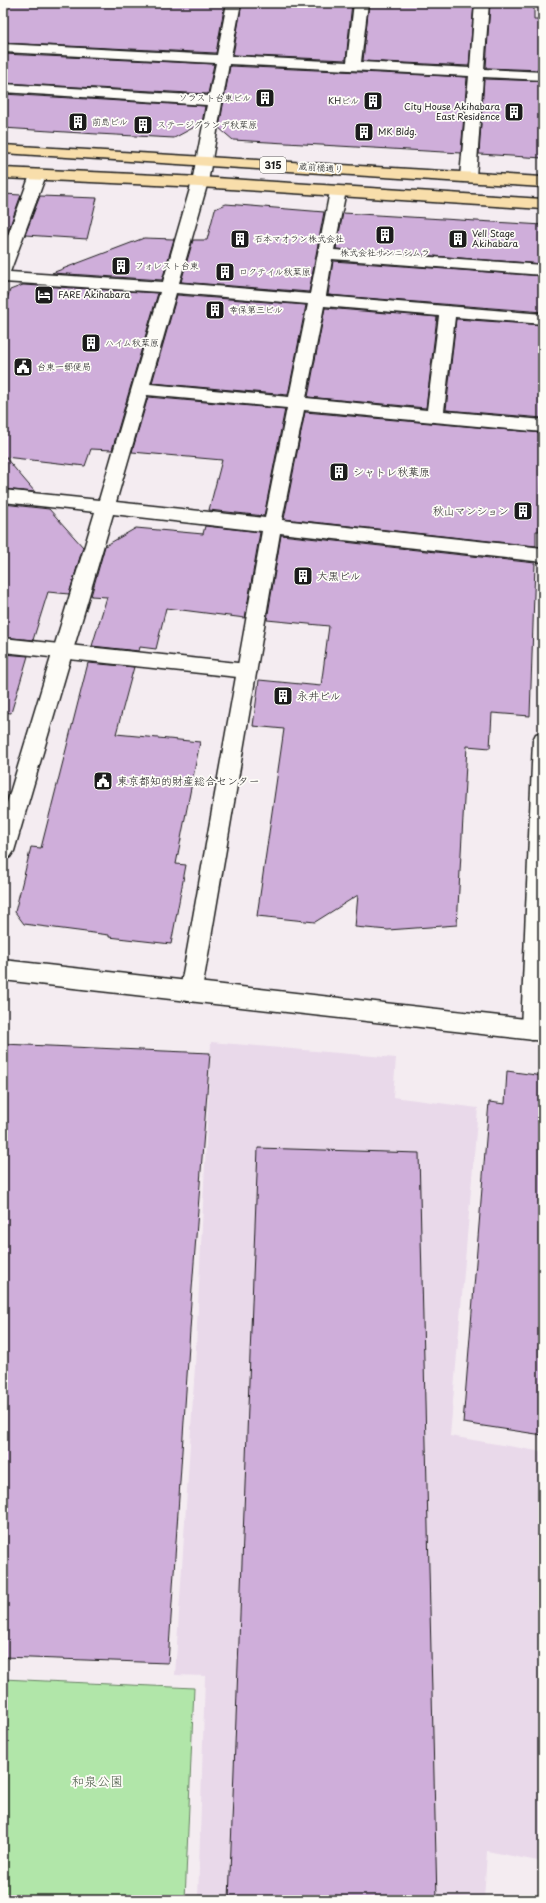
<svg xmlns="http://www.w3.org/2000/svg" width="546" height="1903" font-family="'Playpen Sans','Klee One',sans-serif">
	<rect width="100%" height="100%" fill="#f4ecf1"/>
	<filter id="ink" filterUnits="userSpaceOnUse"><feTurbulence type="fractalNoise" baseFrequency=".025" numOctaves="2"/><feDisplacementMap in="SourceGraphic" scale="8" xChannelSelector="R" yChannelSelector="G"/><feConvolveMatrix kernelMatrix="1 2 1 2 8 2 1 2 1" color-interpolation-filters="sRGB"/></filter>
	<g filter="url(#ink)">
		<polygon fill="#e9d9ea" points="211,1042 396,1058 393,1097 478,1108 450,1436 543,1452 543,1862 487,1851 484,1900 198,1900 205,1676 175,1675 195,1367"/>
		<polygon fill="#b1e6a9" stroke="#668162" points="3,1679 194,1688 185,1900 3,1900"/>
		<g fill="#cfaeda" stroke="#1c1c1c">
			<polygon points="3,3 225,3 216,53 3,43"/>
			<polygon points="242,3 352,3 346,60 233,55"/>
			<polygon points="369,3 474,3 469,66 363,61"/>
			<polygon points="490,3 534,5 534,20 543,20 543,70 486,68"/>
			<polygon points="3,54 214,64 208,94 3,83"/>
			<polygon points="230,66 467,77 461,153 233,140 219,128"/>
			<polygon points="484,79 543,81 543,158 479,154"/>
			<polygon points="3,94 205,106 202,123 174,138 97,134 3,128"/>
			<polygon points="3,194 21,195 7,234 3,233"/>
			<polygon points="40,196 97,198 87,239 25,235"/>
			<polygon points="226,204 324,212 309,292 181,282 193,240 207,240 215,209"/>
			<polygon points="343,213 543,225 543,264 336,249"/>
			<polygon points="144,238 174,239 162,280 52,273"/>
			<polygon points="333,261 543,276 543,312 328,295"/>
			<polygon points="23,285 158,293 112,450 91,449 85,466 5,457 35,492 3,489 3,311 10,290"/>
			<polygon points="177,295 306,305 288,395 152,383"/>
			<polygon points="325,308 437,317 426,408 308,397"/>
			<polygon points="456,319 543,325 543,418 446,410"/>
			<polygon points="148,397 285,409 264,516 209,510 222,460 132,452"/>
			<polygon points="305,412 543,433 539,531 536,531 536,546 284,519"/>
			<polygon points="3,504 49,509 83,547 69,594 48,592 33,640 3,637"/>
			<polygon points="205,526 260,532 245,618 166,608 156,649 140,647 139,651 92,646 107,597 91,596 105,546 136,528 203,534"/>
			<polygon points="281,535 535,563 530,716 492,713 490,748 467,746 457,925 388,930 355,927 358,895 315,922 257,916 284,729 253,726 259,680 321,686 329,626 267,620"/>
			<polygon points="3,654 28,656 11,713 3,712"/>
			<polygon points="88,663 134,667 116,734 200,742 176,864 186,865 171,944 109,937 109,935 24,924 15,912 31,847 41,848"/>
			<polygon points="3,1044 210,1053 190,1315 191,1315 168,1663 3,1657"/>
			<polygon points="507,1071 543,1076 543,1435 463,1423 489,1102 505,1104"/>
			<polygon points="258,1148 419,1153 437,1900 229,1900"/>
		</g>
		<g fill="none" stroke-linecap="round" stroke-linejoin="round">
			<g stroke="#1c1c1c" stroke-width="3">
				<polygon id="service" points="3,638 247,664 254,666 257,671 254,676 247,678 3,652"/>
			</g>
			<g stroke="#1c1c1c" stroke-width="3">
				<g id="minor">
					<path d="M227,3H241L231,56L347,62L354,3H368L361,62L470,68L475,3H489L484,69L543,72V80L483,77L476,177L473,180H463L460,177L469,76L229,64L208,182L179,283L310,294L330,191L333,188H343L346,191L334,250L543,265V275L332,259L326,296L543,314V324L455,317L444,411L543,420V432L304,410L282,520L543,548V562L280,533L202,990L199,997L191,1000L183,997L180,990L262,531L113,514L14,851L10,857L3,860V816L95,512L3,502V490L99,500L160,292L3,282V249L30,175L33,172H43L46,175L10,272L163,282L192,182L207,105L3,92V84L209,96L216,63L3,52V44L217,55ZM176,293L308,304L289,397L150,384ZM324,306L439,316L427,410L306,398ZM147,395L287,408L265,518L116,502Z"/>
					<polygon points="543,732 543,1031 540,1037 532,1040 524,1037 521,1030 533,740 536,734"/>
				</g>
			</g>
			<g stroke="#1c1c1c" stroke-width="3">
				<polygon id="tertiary" points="3,960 543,1021 543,1041 3,980"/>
			</g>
			<g stroke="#1c1c1c" stroke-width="3">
				<g id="primary">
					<polygon points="3,145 543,177 543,187 3,153"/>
					<polygon points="3,168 200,177 543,199 543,209 200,187 3,178"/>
				</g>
			</g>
			<use href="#service" fill="#fdfcf7" fill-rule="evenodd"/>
			<use href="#minor" fill="#fdfcf7" fill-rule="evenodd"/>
			<use href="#tertiary" fill="#fdfcf7" fill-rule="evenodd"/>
			<use href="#primary" fill="#f8deab" fill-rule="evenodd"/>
		</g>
	</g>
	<defs>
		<g id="building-square" transform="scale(1)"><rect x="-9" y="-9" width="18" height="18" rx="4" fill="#1c1c1c" stroke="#fdfcf7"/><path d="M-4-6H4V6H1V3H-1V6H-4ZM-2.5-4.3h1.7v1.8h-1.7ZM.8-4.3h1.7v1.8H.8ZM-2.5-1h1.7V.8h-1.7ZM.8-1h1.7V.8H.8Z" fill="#fff"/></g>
		<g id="hotel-square" transform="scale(1)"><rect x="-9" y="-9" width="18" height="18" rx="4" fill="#1c1c1c" stroke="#fdfcf7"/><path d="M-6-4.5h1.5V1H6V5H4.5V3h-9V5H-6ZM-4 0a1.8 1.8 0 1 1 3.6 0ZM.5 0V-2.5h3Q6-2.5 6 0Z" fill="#fff"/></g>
		<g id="civic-square" transform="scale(1)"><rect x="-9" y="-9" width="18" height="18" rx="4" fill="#1c1c1c" stroke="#fdfcf7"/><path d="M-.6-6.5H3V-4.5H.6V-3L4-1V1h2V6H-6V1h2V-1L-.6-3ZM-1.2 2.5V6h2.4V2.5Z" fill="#fff"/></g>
	</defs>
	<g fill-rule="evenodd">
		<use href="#building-square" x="265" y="98"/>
		<use href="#building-square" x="373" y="101"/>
		<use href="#building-square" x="514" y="112"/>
		<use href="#building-square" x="78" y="122"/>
		<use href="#building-square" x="143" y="125"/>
		<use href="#building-square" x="364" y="132"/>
		<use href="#building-square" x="385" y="235"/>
		<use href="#building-square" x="240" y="239"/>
		<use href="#building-square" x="458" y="239"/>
		<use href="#building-square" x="121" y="266"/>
		<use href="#building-square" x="225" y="272"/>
		<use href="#hotel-square" x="44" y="295"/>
		<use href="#building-square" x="215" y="310"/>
		<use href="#building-square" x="91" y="343"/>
		<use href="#civic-square" x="23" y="367"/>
		<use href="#building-square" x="339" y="472"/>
		<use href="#building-square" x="523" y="511"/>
		<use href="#building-square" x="303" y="576"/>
		<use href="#building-square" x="283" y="696"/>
		<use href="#civic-square" x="103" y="781"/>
	</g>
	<g text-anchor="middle" stroke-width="3.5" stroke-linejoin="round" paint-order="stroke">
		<g font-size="9" fill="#1c1c1c" stroke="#fdfcf7" text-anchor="start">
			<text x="251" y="101" text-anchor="end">ソラスト台東ビル</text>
			<text x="359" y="104" text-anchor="end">KHビル</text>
			<text x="500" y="110" text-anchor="end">City House Akihabara<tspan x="500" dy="10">East Residence</tspan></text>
			<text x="92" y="125">前島ビル</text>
			<text x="157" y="128">ステージグランデ秋葉原</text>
			<text x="378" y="135">MK Bldg.</text>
			<text x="472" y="237">Vell Stage<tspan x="472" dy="10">Akihabara</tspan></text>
			<text x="254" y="242">石本マオラン株式会社</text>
			<text x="385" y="256" text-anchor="middle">株式会社サンニシムラ</text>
			<text x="135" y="269">フォレスト台東</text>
			<text x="239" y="275">ロクテイル秋葉原</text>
			<text x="58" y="298">FARE Akihabara</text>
			<text x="229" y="313">幸保第三ビル</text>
			<text x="105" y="346">ハイム秋葉原</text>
			<text x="37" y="370">台東一郵便局</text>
		</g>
		<g font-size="9" fill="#1c1c1c" stroke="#fdfcf7">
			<text transform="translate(321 168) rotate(4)" y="3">蔵前橋通り</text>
		</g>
		<rect fill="#fdfcf7" stroke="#605f5e" stroke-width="1" x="260" y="157" width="26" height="16" rx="3"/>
		<g font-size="10" font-weight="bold" fill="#1c1c1c">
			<text x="273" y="169">315</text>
		</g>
		<g font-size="11" fill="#1c1c1c" stroke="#fdfcf7" text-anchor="start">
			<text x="353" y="476">シャトレ秋葉原</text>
			<text x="509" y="515" text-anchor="end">秋山マンション</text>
			<text x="317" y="580">大黒ビル</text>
			<text x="297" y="700">永井ビル</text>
			<text x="117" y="785">東京都知的財産総合センター</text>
		</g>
		<g font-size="13" fill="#495946" stroke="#fdfcf7">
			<text x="97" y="1786">和泉公園</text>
		</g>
	</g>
	<rect width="546" height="1903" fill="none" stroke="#fdfcf7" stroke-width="16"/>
	<rect x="8" y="8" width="530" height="1887" fill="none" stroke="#1c1c1c" stroke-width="1.5" filter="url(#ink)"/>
</svg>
